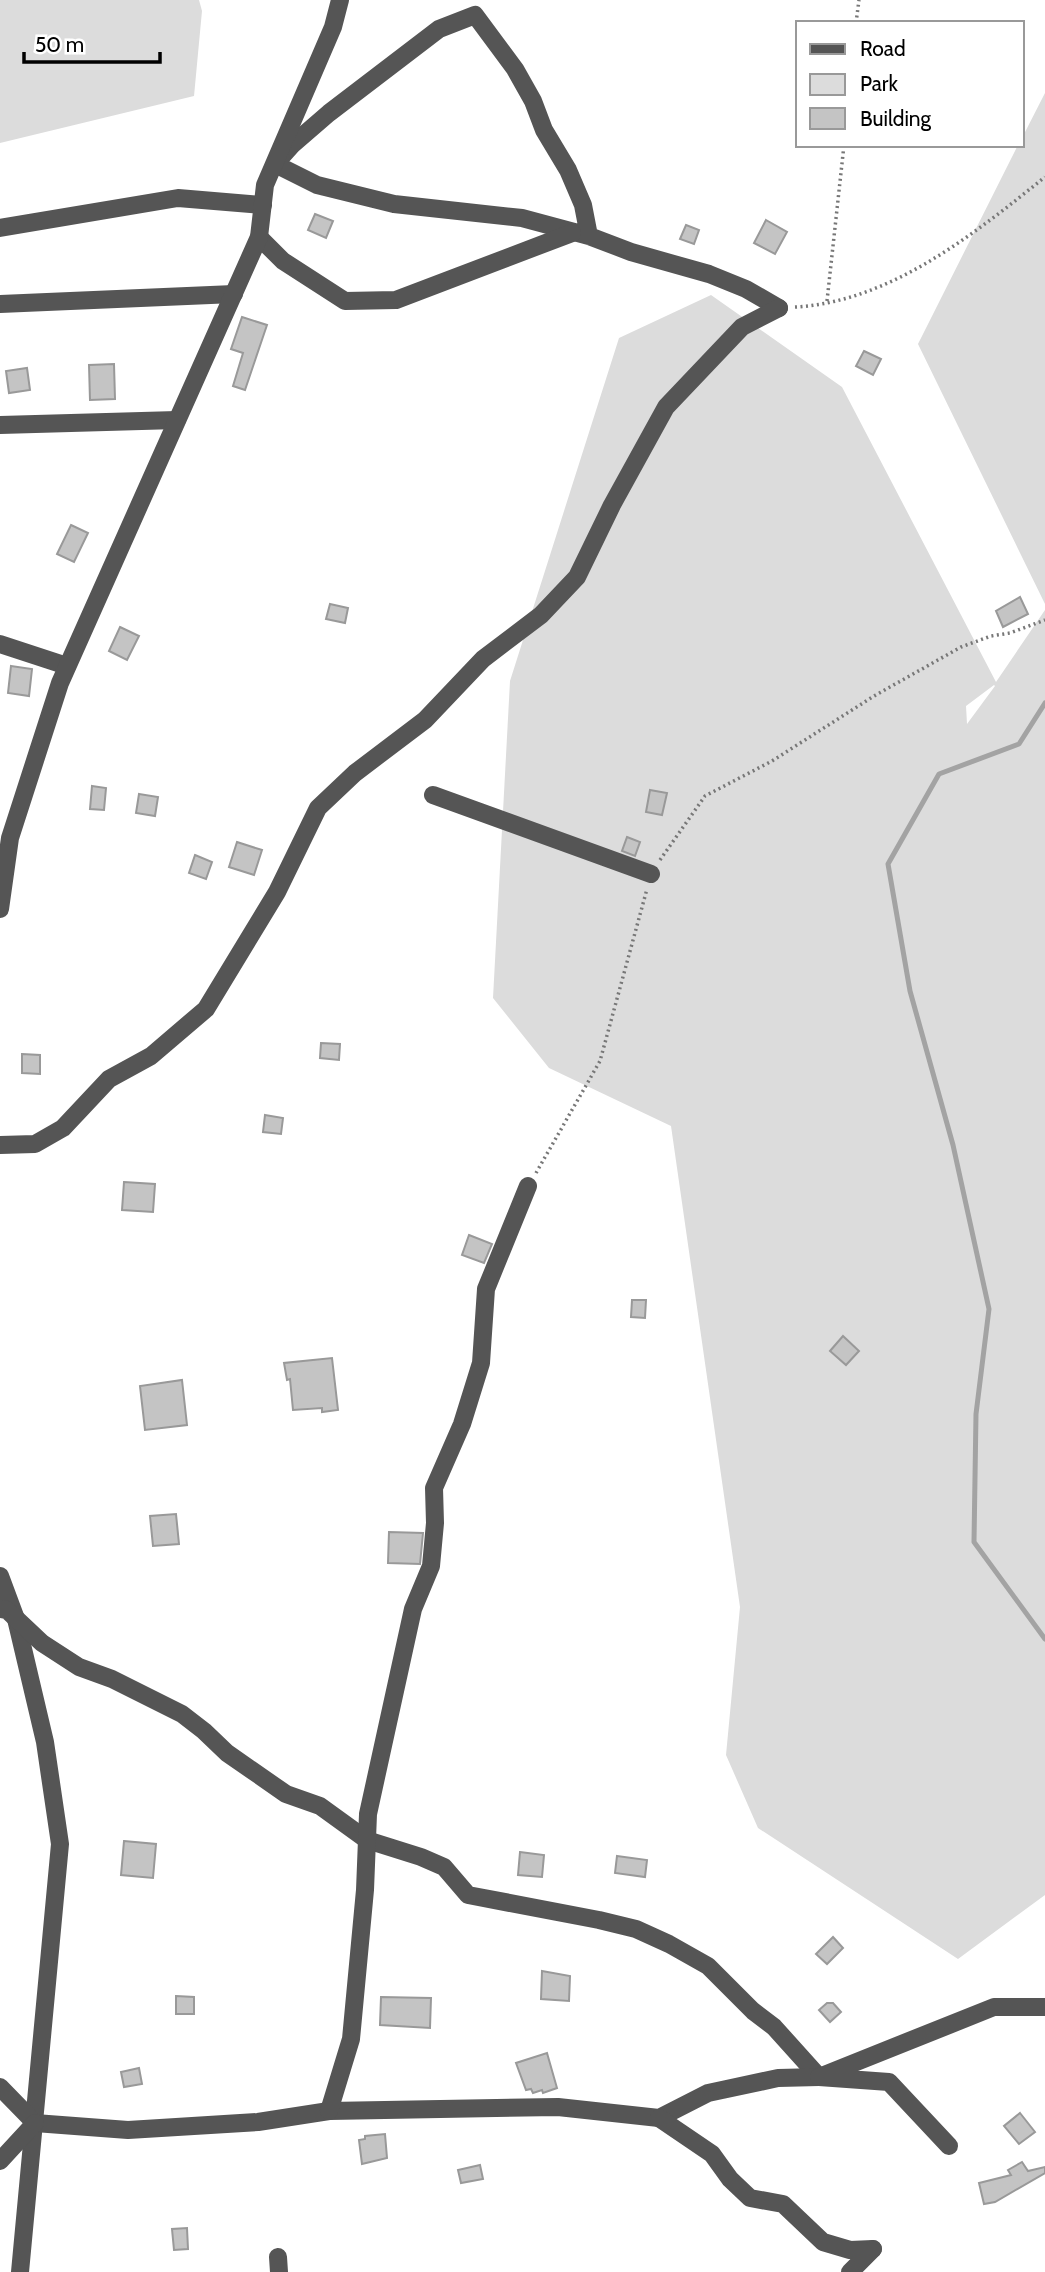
<svg xmlns="http://www.w3.org/2000/svg" width="1045" height="2272" font-family="Cabin,sans-serif">
	<rect width="100%" height="100%" fill="#fff"/>
	<g fill="#dcdcdc" fill-rule="evenodd">
		<polygon points="0,0 199,0 202,11 194,96 0,143"/>
		<polygon points="1045,93 1045,604 918,344 1018,145 1022,145 1022,138"/>
		<path d="M711,295L842,387L996,682L1045,610V1895L958,1959L758,1828L726,1755L740,1607L671,1126L549,1068L493,998L510,681L619,338ZM994,685L995,686L967,724L966,706Z"/>
	</g>
	<g fill="none" stroke-linecap="round" stroke-linejoin="round">
		<polyline stroke="#a3a3a3" stroke-width="5" points="1045,703 1019,744 939,774 888,864 910,991 953,1145 989,1309 976,1414 974,1542 1045,1639"/>
	</g>
	<g fill="#c4c4c4" stroke="#999" stroke-width="2">
		<polygon points="315,214 333,221 326,238 308,230"/>
		<polygon points="766,220 787,232 775,254 754,243"/>
		<polygon points="686,225 699,230 694,244 680,239"/>
		<polygon points="242,317 267,325 245,390 233,386 243,353 231,349"/>
		<polygon points="864,351 881,359 873,375 856,366"/>
		<polygon points="114,364 115,399 90,400 89,365"/>
		<polygon points="27,368 30,390 9,393 6,371"/>
		<polygon points="71,525 88,533 74,562 57,554"/>
		<polygon points="1020,597 1028,614 1003,627 996,611"/>
		<polygon points="330,604 348,608 345,623 326,619"/>
		<polygon points="120,627 139,636 127,660 109,651"/>
		<polygon points="11,666 32,669 29,696 8,693"/>
		<polygon points="92,786 106,788 104,810 90,809"/>
		<polygon points="650,790 667,793 662,815 646,812"/>
		<polygon points="139,794 158,797 155,816 136,813"/>
		<polygon points="627,837 640,842 635,856 622,851"/>
		<polygon points="237,842 262,850 254,875 229,867"/>
		<polygon points="195,855 212,862 206,879 189,873"/>
		<polygon points="321,1043 340,1044 339,1060 320,1058"/>
		<polygon points="22,1054 40,1055 40,1074 22,1073"/>
		<polygon points="265,1115 283,1118 281,1134 263,1132"/>
		<polygon points="124,1182 155,1184 153,1212 122,1210"/>
		<polygon points="469,1235 492,1244 484,1263 462,1255"/>
		<polygon points="632,1300 646,1300 645,1318 631,1317"/>
		<polygon points="843,1336 859,1351 846,1365 830,1351"/>
		<polygon points="332,1358 338,1410 322,1412 322,1408 293,1410 290,1379 287,1380 284,1363"/>
		<polygon points="182,1380 187,1425 145,1430 140,1386"/>
		<polygon points="176,1514 179,1544 153,1546 150,1516"/>
		<polygon points="389,1532 423,1533 420,1564 388,1563"/>
		<polygon points="124,1841 156,1844 153,1878 121,1875"/>
		<polygon points="520,1852 544,1855 542,1877 518,1875"/>
		<polygon points="617,1856 647,1860 645,1877 615,1873"/>
		<polygon points="833,1937 843,1948 827,1964 816,1954"/>
		<polygon points="542,1971 570,1976 569,2001 541,1999"/>
		<polygon points="176,1996 194,1997 194,2014 176,2014"/>
		<polygon points="381,1997 431,1998 430,2028 380,2025"/>
		<polygon points="827,2003 833,2003 841,2012 830,2022 819,2010"/>
		<polygon points="547,2053 557,2088 543,2093 542,2090 533,2093 531,2089 526,2090 516,2063"/>
		<polygon points="139,2068 142,2084 124,2087 121,2072"/>
		<polygon points="1020,2113 1035,2132 1019,2144 1004,2126"/>
		<polygon points="385,2134 387,2158 362,2164 359,2140 365,2139 365,2136"/>
		<polygon points="1022,2162 1028,2171 1045,2167 1045,2173 995,2202 984,2204 979,2183 1011,2175 1008,2170"/>
		<polygon points="480,2165 483,2179 461,2183 458,2170"/>
		<polygon points="187,2228 188,2249 174,2250 172,2229"/>
	</g>
	<g fill="none" stroke-linecap="round" stroke-linejoin="round">
		<g stroke="#777" stroke-width="3.5" stroke-dasharray="2 3.5" stroke-linecap="butt">
			<polyline points="856,23 859,0"/>
			<polyline points="827,301 844,145"/>
			<path d="M795,307C890,302 974,234 1045,177"/>
			<polyline points="660,860 705,796 772,761 874,696 961,647 991,636 1010,633 1045,620"/>
			<polyline points="536,1173 600,1061 647,889"/>
		</g>
		<g stroke="#555" stroke-width="18">
			<polyline points="0,228 178,198 263,205"/>
			<polyline points="589,236 583,205 568,170 544,130 533,101 515,69 475,15 439,29 329,113 292,145 275,164 317,185 394,204 522,218 589,236 631,252 709,274 746,289 779,308"/>
			<polyline points="259,237 283,261 345,301 396,300 572,233"/>
			<polyline points="0,304 234,294"/>
			<polyline points="0,425 177,420"/>
			<polyline points="0,644 67,666"/>
			<polyline points="433,795 651,874"/>
			<polyline points="0,909 10,838 60,683 259,237 265,185 333,27 340,0"/>
			<polyline points="0,1145 35,1144 63,1128 109,1079 151,1056 206,1009 277,892 318,808 355,773 425,720 483,659 541,615 577,577 612,505 666,407 742,327 779,308"/>
			<polyline points="0,1576 16,1619 45,1742 60,1844 20,2272"/>
			<polyline points="0,1609 7,1610 42,1643 79,1667 112,1679 182,1714 204,1731 227,1753 286,1794 320,1806 367,1840 421,1857 444,1867 468,1895 599,1920 636,1929 669,1944 708,1966 753,2011 774,2027 819,2077"/>
			<polyline points="0,2087 35,2123 128,2130 258,2122 329,2111 558,2107 659,2118 708,2093 778,2078 819,2077"/>
			<polyline points="329,2111 351,2039 365,1890 368,1814 413,1609 431,1566 435,1523 434,1488 462,1424 481,1363 486,1289 528,1186"/>
			<polyline points="659,2118 712,2154 730,2179 750,2198 783,2204 823,2242 850,2250 873,2249"/>
			<polyline points="949,2146 889,2082 819,2077 994,2007 1045,2007"/>
			<polyline points="0,2161 35,2123"/>
			<polyline points="278,2257 279,2272"/>
			<polyline points="850,2272 873,2249"/>
		</g>
	</g>
	<rect x="796" y="21" width="228" height="126" fill="#ffffff" stroke="#999999" stroke-width="2"/>
	<rect x="810" y="44" width="35" height="10" fill="#555555" stroke="#999999" stroke-width="2"/>
	<text x="860" y="56" font-size="21" fill="#000000">Road</text>
	<rect x="810" y="74" width="35" height="21" fill="#dcdcdc" stroke="#999999" stroke-width="2"/>
	<text x="860" y="91" font-size="21" fill="#000000">Park</text>
	<rect x="810" y="108" width="35" height="21" fill="#c4c4c4" stroke="#999999" stroke-width="2"/>
	<text x="860" y="126" font-size="21" fill="#000000">Building</text>
	<path d="M24 52v10h136v-10" fill="none" stroke="#000000" stroke-width="3.5"/>
	<text x="35" y="52" font-size="21" fill="#000000" stroke="#ffffff" stroke-width="5" paint-order="stroke">50 m</text>
</svg>
